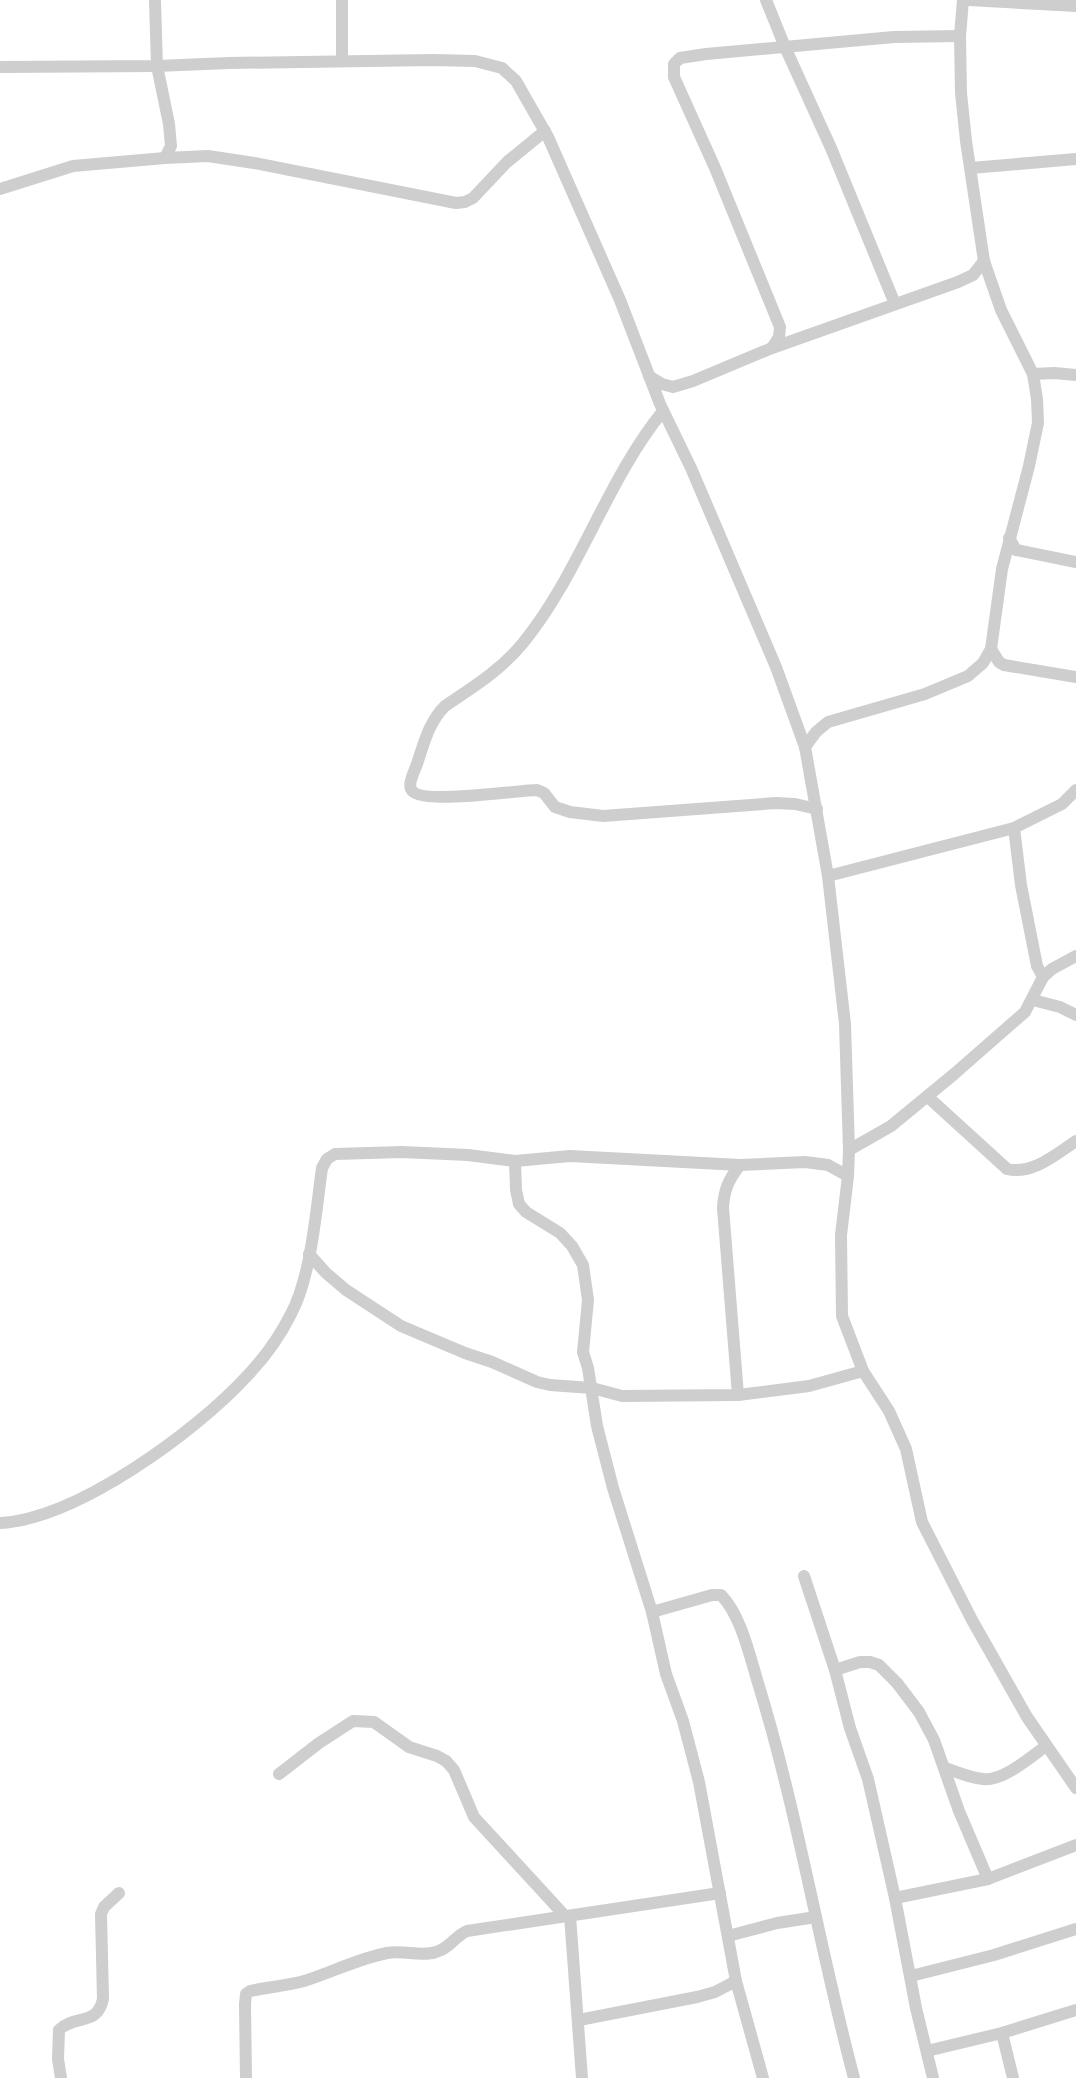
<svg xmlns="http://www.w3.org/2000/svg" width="1076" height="2078" font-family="'Open Sans',sans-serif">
	<rect width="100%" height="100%" fill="#fff"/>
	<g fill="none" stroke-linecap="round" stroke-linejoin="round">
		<g stroke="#cecece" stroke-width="12">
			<polyline points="155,0 157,66 169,124 171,146 165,158"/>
			<polyline points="342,0 342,61"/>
			<polyline points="766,0 785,47 831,148 895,304"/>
			<polyline points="969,0 1076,6"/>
			<polyline points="0,67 157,66 229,63 433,60 475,61 502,68 516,81 548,137 620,300 660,404 691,468 776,667 805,747 828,876 845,1024 849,1150 848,1176 841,1235 842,1316 863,1371 889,1411 906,1449 922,1522 972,1620 1027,1717 1076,1788"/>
			<polyline points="971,168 1076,159"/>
			<polyline points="0,189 73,166 165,158 208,156 254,163 456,203 465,202 473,198 507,162 545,131"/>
			<polyline points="772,348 779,337 780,327 715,168 674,77 674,64 680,58 706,54 894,37 960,36"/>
			<polyline points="1033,374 1054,373 1076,375"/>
			<polyline points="649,376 662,384 673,387 693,381 772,348 958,282 973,275 984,261"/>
			<path d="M663,411C606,481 580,573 523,643C501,670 473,687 445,706C429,722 424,743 417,764C415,770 408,783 411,789C418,806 519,790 537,790L544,793L555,807L570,812L603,816L776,803L795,804L817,809"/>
			<polyline points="1009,538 1016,550 1076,562"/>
			<polyline points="991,649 999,662 1004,665 1076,677"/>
			<polyline points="805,747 816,732 828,722 925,694 968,676 983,663 991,649 1002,569 1029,466 1038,423 1037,399 1033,374 1001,310 984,261 966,141 961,93 960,36 963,0"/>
			<polyline points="1014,828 1021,885 1037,966 1043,977"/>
			<polyline points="828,876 1014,828 1062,804 1076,790"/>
			<polyline points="1033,1000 1060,1007 1076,1015"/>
			<path d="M928,1097L1007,1169C1033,1175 1056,1154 1076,1141"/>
			<polyline points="849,1150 891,1126 953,1075 1025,1012 1043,977 1052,969 1076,956"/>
			<polyline points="515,1161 516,1190 519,1204 526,1212 560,1233 572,1246 583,1265 588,1300 583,1352 588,1368 597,1426 613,1488 652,1612 666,1674 683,1721 699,1782 736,1981 763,2078"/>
			<polyline points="309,1254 326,1273 346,1290 401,1326 465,1353 492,1362 537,1382 550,1385 592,1388 622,1396 738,1395 809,1386 863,1371"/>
			<path d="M738,1395L723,1208C724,1189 729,1179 740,1165"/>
			<path d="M0,1523C77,1519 197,1431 248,1375C265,1357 280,1336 291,1314C311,1277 316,1211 322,1168L327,1159L335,1154L402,1152L468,1155L515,1161L570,1156L740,1165L805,1162L828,1165L848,1176"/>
			<polyline points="804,1576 835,1670 850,1728 868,1779 895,1898 916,2008 933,2078"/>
			<path d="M652,1612L712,1595H721C741,1615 750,1657 758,1683C798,1813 819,1947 854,2078"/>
			<polyline points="835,1670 860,1662 870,1662 879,1665 897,1683 919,1712 934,1740 959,1811 988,1879"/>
			<path d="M945,1768C957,1772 970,1778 983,1779C1002,1782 1031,1757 1046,1746"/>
			<polyline points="279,1774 319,1743 353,1721 374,1722 409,1747 437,1756 446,1761 454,1770 474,1817 565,1916"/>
			<polyline points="895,1898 988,1879 1076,1845"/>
			<polyline points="570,1916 582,2078"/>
			<polyline points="728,1936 777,1923 816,1917"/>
			<polyline points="911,1976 994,1955 1076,1929"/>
			<polyline points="579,2020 697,1997 715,1992 736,1981"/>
			<polyline points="1002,2033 1013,2078"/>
			<polyline points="927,2051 1002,2033 1076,2010"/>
			<path d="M61,2078L58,2059L59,2030C75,2014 97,2027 103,1999L101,1914L104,1907L119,1893"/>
			<path d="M246,2078L245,2004L246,1994L250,1991C268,1987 286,1986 304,1981C330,1973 360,1958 387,1953C403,1950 422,1957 436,1952C449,1949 455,1936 467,1931L720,1893"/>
		</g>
	</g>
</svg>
